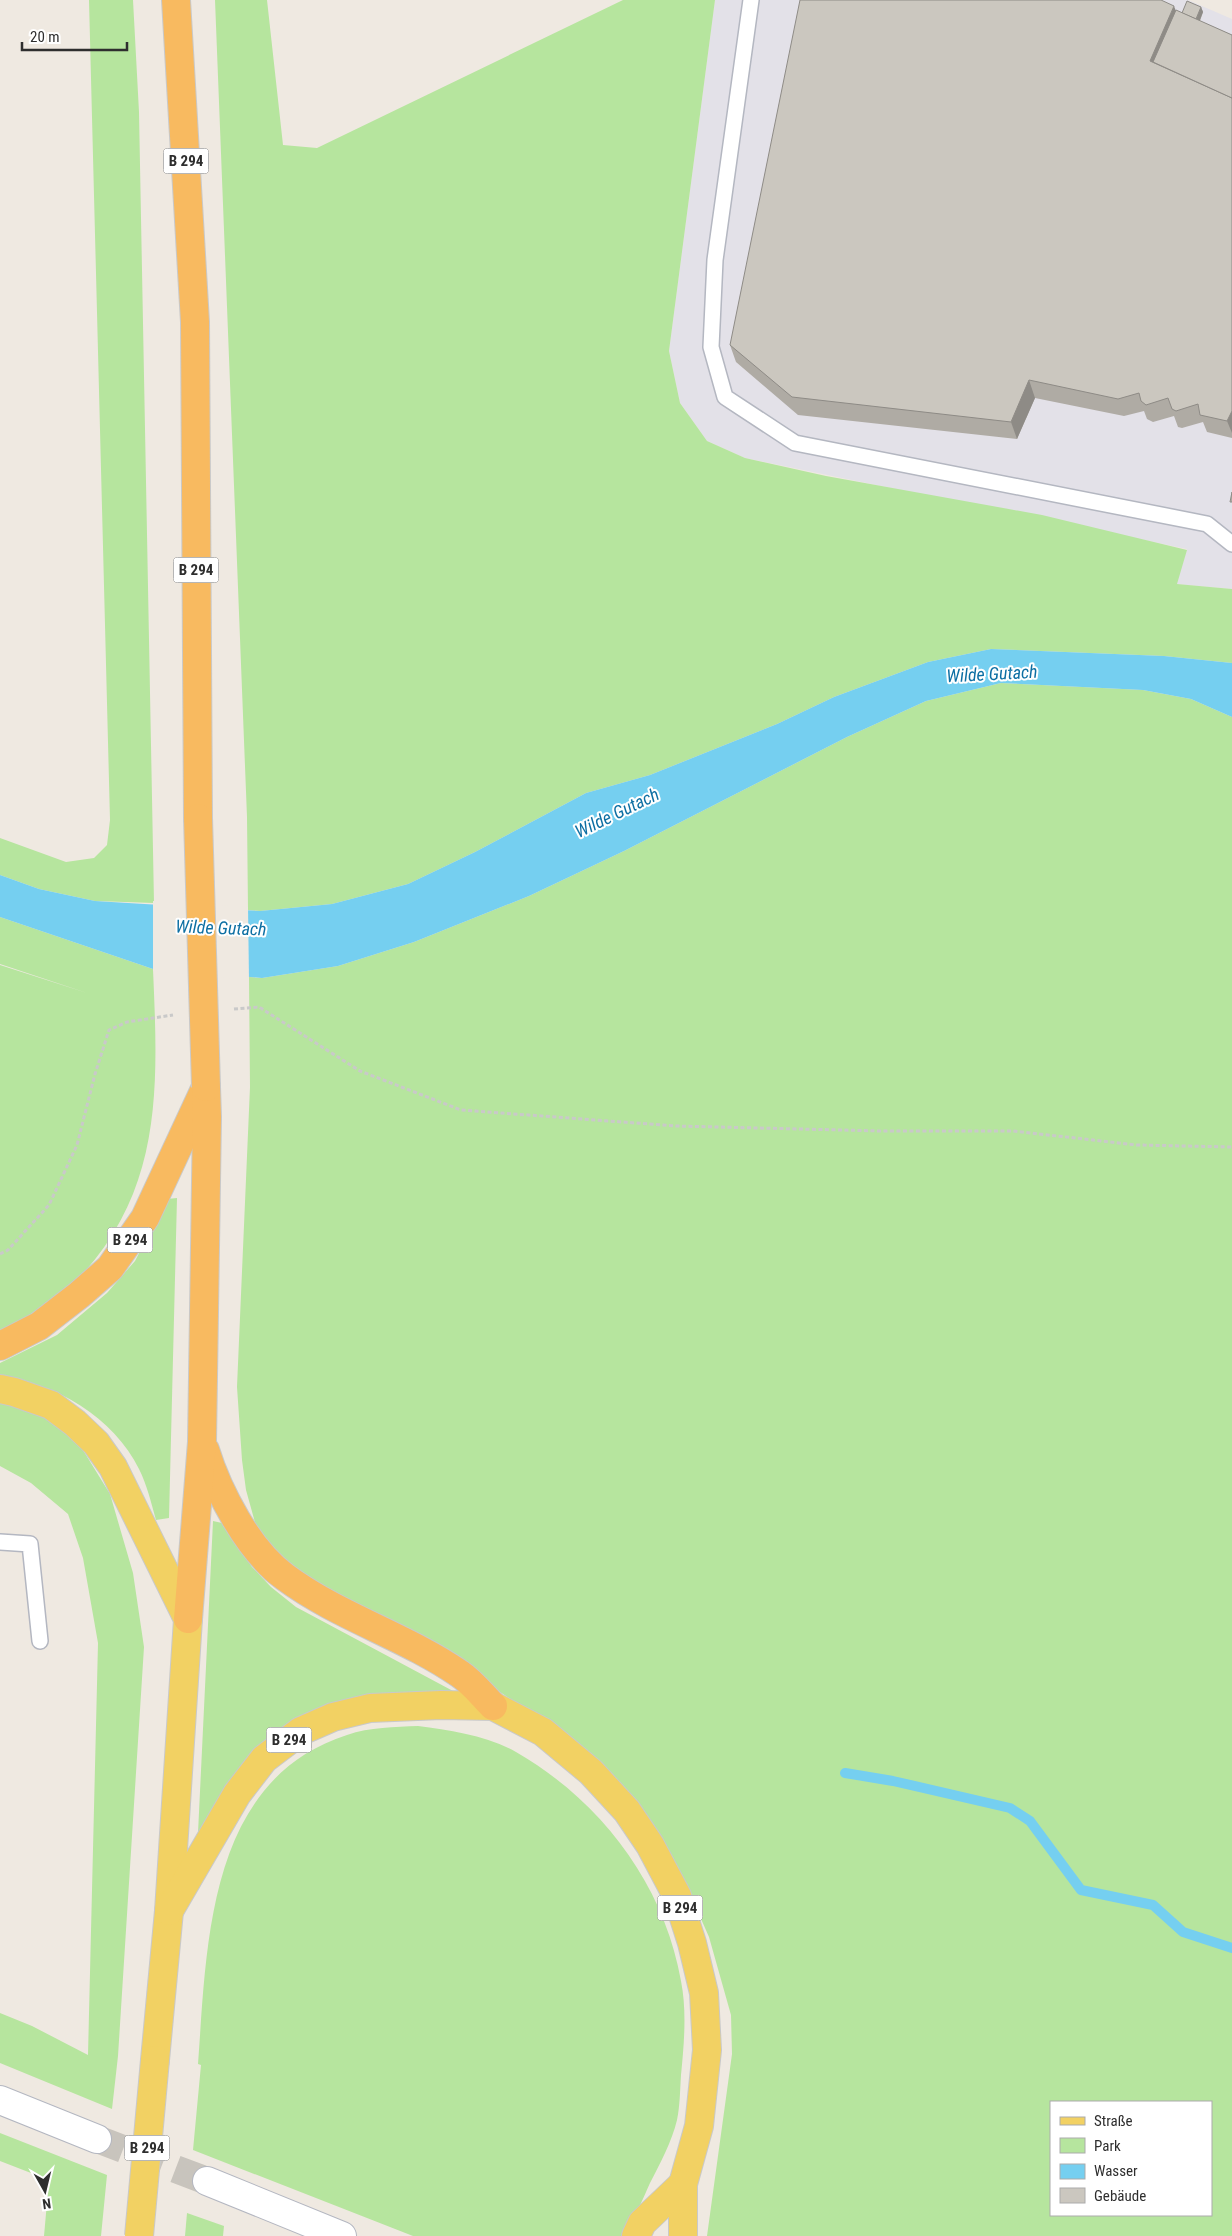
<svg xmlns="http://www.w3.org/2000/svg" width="1232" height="2236" font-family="'Roboto Condensed',sans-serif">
	<rect width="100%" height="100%" fill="#efe9e1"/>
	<polygon fill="#e3e1e8" points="715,0 1188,0 1232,19 1232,589 1176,584 1187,549 745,458 707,441 680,403 669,351"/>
	<g fill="#b6e59e" fill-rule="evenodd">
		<polygon points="89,0 133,0 139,112 154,903 95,901 39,889 0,875 0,838 66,862 94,858 107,845 110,820"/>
		<polygon points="215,0 267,0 283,145 317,148 623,0 715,0 669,351 680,403 707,441 745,458 826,476 1042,515 1187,550 1177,584 1232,589 1232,663 1164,656 991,649 928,662 834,697 777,724 650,775 586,793 475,852 408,884 332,904 260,911 248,910 247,817"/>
		<path d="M1001,683L1143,690L1191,699L1232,717V2236H707L732,2054L731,2015L709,1937L683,1878L651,1821L596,1762L506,1696L448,1658L357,1613L275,1554L256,1526L246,1490L242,1460L237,1387L250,1087L249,977L262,978L338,966L414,942L529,896L624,851L847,737L926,701ZM1051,2102H1211V2215H1051Z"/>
		<path d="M0,917L153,969C158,1086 164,1191 75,1282C54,1303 26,1318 0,1333V965L87,993L0,964Z"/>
		<path d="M177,1198L169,1518L156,1520C151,1502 147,1485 139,1469C114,1418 55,1382 0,1377V1363L57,1335L107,1293L135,1261L167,1199Z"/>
		<polygon points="0,1401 37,1411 78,1442 110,1494 133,1573 144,1647 118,2056 112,2109 0,2063 0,2013 32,2026 88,2055 98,1643 83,1558 68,1514 31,1483 0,1466"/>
		<polygon points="213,1521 222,1523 252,1567 271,1587 296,1607 453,1691 442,1698 335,1710 207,1830 198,1833"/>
		<path d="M418,1726C450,1730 488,1736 516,1752C601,1801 664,1884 681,1981C687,2011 684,2045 681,2075C680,2090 680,2106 677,2120C672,2141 660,2164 650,2183C642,2201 634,2220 622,2236H413L193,2150L201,2065L198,2064C207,1944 207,1780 347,1735C370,1727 395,1727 418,1726Z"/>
		<polygon points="0,2133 107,2175 101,2236 44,2236 49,2180 0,2161"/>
		<polygon points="187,2213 224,2226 223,2236 185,2236"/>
	</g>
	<polygon fill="#75cff0" points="991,649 1164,656 1232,663 1232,717 1191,699 1143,690 1001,683 926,701 847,737 624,851 529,896 414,942 338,966 262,978 153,969 0,917 0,875 39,889 95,901 260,911 332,904 408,884 475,852 586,793 650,775 777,724 834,697 928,662"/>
	<polygon fill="#efe9e1" points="153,901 248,907 249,980 153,971"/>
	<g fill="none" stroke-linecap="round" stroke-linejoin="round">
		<polyline stroke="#75cff0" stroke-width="10" points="845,1773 893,1781 1010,1808 1030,1821 1081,1890 1153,1905 1183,1932 1232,1948"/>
		<polyline stroke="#c8c4bd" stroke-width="28" stroke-dasharray="28 14" stroke-linecap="butt" points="97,2139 207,2181"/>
		<g stroke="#b4b7c1" stroke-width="18">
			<g id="service">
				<polyline points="751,0 715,260 711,347 725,397 795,443 1207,524 1232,544"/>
				<polyline points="0,1542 30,1544 40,1641"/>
			</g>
		</g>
		<g stroke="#b4b7c1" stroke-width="30">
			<g id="secondary">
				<polyline points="0,2100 97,2139"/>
				<polyline points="207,2181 342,2236"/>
			</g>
		</g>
		<g stroke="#c9c9c9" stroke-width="30">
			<g id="primary">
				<polyline points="0,1389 14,1392 51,1405 75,1423 96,1443 113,1467 188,1619 169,1911 155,2060"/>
				<polyline points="169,1911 237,1794 264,1759 301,1731 333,1717 370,1708 441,1705 493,1706 543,1732 591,1772 627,1811 650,1845 677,1896 692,1943 704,1993 707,2050 699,2126 683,2184 683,2236"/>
				<polyline points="636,2236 642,2223 683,2184"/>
			</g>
		</g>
		<g stroke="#c9c9c9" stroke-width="30">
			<g id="trunk">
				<polyline points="176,0 195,322 198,818"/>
				<polyline points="0,1346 39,1326 79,1295 110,1268 145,1218 204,1091"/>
				<path d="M205,1450C218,1492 248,1550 285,1577C339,1617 405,1636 460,1674C472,1682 483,1696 493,1706"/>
				<polyline points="188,1619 202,1442 207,1117 206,1087"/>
			</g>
		</g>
		<g stroke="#c9c9c9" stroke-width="3" stroke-dasharray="4 2.5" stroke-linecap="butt">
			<polyline points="234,1009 259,1007 360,1071 461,1110 676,1126 882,1131 1013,1131 1137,1145 1232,1147"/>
			<polyline points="0,1254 8,1250 49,1205 77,1145 95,1074 109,1030 127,1022 173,1015"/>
		</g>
		<use href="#service" stroke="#fff" stroke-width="15"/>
		<use href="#secondary" stroke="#fff" stroke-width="28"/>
		<use href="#primary" stroke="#f2d163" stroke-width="28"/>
		<use href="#trunk" stroke="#f8ba60" stroke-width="28"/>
		<g stroke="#c9c9c9" stroke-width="30" stroke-linecap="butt">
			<polyline id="primary-bridge" points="139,2236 155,2060"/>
		</g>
		<g stroke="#c9c9c9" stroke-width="30" stroke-linecap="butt">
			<polyline id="trunk-bridge" points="198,818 206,1087"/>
		</g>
		<use href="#primary-bridge" stroke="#f2d163" stroke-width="28"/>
		<use href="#trunk-bridge" stroke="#f8ba60" stroke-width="28"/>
	</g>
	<polygon fill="#afaba4" points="1201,7 1203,12 1200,21 1232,35 1232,438 1207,432 1203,422 1182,428 1178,427 1174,416 1153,422 1147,419 1144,411 1124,416 1035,398 1017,439 798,415 736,362 730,345 1176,10 1182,13"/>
	<g fill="#8e8b86">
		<polygon points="1174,6 1181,24 1161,69 1150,61"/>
		<polygon points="1201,7 1203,12 1196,30 1194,25"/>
		<polygon points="1029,380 1035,398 1017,439 1011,422"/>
		<polygon points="1232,411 1232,433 1227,421"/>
	</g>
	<g fill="#cbc7bf" stroke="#8e8b86">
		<polygon points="800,0 1161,0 1174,6 1150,61 1232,98 1232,411 1227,421 1200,415 1198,404 1176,411 1172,409 1168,398 1146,405 1141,401 1139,393 1118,399 1029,380 1011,422 792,397 730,345"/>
		<polygon points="1187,1 1201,7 1196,19 1182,13"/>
		<polygon points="1176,10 1232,35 1232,98 1153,62"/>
		<polygon points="1232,492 1232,502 1230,502"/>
	</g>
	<g text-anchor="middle" stroke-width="4" stroke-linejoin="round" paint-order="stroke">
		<g fill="#fff" stroke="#6d6d6d" stroke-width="1">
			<rect x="163.5" y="148.5" width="45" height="25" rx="4"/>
			<rect x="173.5" y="557.5" width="45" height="25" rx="4"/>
			<rect x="107.5" y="1227.5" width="45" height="25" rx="4"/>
			<rect x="266.5" y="1727.5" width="45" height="25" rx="4"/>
			<rect x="657.5" y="1895.5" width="45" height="25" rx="4"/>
			<rect x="124.5" y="2135.5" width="45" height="25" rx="4"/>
		</g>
		<g font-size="15" font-weight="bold" fill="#2e2e2e">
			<text x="186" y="166">B 294</text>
			<text x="196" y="575">B 294</text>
			<text x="130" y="1245">B 294</text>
			<text x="289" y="1745">B 294</text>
			<text x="680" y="1913">B 294</text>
			<text x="147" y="2153">B 294</text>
		</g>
		<g font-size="18" font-style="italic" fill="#0d6fa3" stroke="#fff">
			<text transform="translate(992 674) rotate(-3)" y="6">Wilde Gutach</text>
			<text transform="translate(617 813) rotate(-26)" y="6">Wilde Gutach</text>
			<text transform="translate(221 928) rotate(2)" y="6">Wilde Gutach</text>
		</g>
	</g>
	<rect x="1050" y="2101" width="162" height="115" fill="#ffffff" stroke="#ababab"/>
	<rect x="1060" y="2117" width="25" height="8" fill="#f2d163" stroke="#ababab"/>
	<text x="1094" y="2126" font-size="15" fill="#2e2e2e">Straße</text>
	<rect x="1060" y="2138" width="25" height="15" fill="#b6e59e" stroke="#ababab"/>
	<text x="1094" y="2151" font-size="15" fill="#2e2e2e">Park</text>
	<rect x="1060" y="2164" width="25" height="15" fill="#75cff0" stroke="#ababab"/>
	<text x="1094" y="2176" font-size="15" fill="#2e2e2e">Wasser</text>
	<rect x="1060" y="2188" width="25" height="15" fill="#cbc7bf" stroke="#ababab"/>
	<text x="1094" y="2201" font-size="15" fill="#2e2e2e">Gebäude</text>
	<g transform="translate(45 2191) rotate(172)" stroke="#ffffff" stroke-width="4" paint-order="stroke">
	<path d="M0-4L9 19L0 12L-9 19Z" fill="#2e2e2e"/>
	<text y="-8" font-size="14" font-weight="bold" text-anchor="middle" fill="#2e2e2e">N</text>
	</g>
	<path d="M22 42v8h105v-8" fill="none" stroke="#2e2e2e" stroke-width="2.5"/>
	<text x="30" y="42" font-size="15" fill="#2e2e2e" stroke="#ffffff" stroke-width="4" paint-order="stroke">20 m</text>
</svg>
